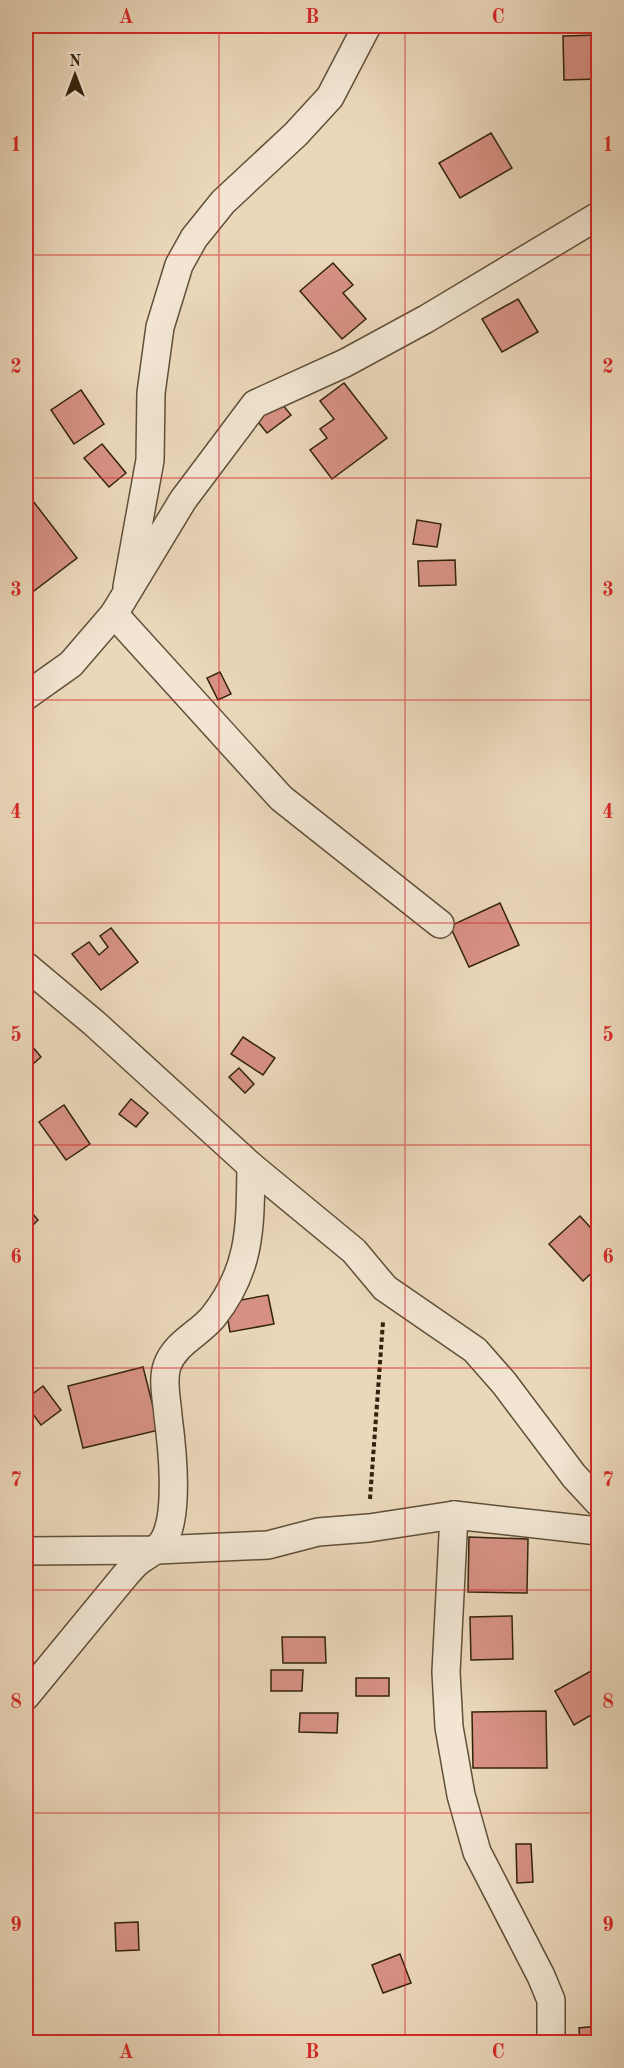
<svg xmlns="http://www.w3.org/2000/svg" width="624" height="2068" font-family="'Old Standard TT',serif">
	<rect width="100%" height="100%" fill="#ebd8bb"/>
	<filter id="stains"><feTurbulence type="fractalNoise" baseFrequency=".00333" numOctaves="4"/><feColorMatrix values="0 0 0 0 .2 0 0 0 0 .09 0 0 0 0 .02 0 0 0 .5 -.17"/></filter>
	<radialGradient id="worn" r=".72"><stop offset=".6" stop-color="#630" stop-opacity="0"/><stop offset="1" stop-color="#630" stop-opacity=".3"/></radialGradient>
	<g fill="#d89285" stroke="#32230e" stroke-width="1.5">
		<polygon points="598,35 598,79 564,80 563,36"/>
		<polygon points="491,133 512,168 460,198 439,163"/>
		<polygon points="333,263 353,285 343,293 366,319 342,339 300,291"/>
		<polygon points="518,299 538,332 502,352 482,319"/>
		<polygon points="344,383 387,438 332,479 310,450 327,438 320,429 334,419 320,401"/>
		<polygon points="81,390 104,424 74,444 51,410"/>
		<polygon points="278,399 291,415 267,433 254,417"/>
		<polygon points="102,444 126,473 109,487 84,458"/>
		<polygon points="26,492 77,558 26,597"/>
		<polygon points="417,520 441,524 437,547 413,544"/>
		<polygon points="455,560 456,585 419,586 418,561"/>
		<polygon points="220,672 231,694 218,700 207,678"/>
		<polygon points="500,903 519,945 469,967 450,926"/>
		<polygon points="111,928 138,962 101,990 72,954 89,942 99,955 108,947 100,936"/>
		<polygon points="243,1037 275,1058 263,1075 231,1054"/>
		<polygon points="26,1039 41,1057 26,1070"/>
		<polygon points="239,1068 254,1084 245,1093 229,1077"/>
		<polygon points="131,1099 148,1113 136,1127 119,1114"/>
		<polygon points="64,1105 90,1144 66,1160 39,1122"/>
		<polygon points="26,1206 38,1220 26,1232"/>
		<polygon points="580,1216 598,1236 598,1267 583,1281 549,1244"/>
		<polygon points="268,1295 274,1324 230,1332 225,1303"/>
		<polygon points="143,1367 159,1430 83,1448 68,1386"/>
		<polygon points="43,1386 61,1410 41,1425 26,1405 26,1399"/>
		<polygon points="469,1537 528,1539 527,1593 468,1592"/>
		<polygon points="512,1616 513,1659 471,1660 470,1617"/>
		<polygon points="282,1637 325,1637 326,1663 283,1663"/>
		<polygon points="271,1670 303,1670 302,1691 271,1691"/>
		<polygon points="591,1671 598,1686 598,1711 574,1725 555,1691"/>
		<rect x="356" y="1678" width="33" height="18"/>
		<polygon points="546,1711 547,1768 473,1768 472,1712"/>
		<polygon points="300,1713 338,1713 337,1733 299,1732"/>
		<polygon points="516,1844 531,1844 533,1882 517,1883"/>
		<polygon points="138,1922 139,1950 116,1951 115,1923"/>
		<polygon points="400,1954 411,1983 383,1993 372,1965"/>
		<polygon points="598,2026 598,2042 580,2042 579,2028"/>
	</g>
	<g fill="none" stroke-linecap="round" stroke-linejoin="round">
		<g stroke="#605039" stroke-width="30">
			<g id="minor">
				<polyline points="127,587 150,460 151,393 160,327 179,265 194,238 223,202 296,134 330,97 367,26"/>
				<polyline points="114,614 281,798 440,924"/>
				<polyline points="26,696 71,664 114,614 183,500 255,404 345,363 426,319 598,216"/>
				<polyline points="26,966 94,1023 251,1166 354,1251 385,1288 475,1350 504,1383 574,1476 598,1502"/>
				<polyline points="454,1515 446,1672 449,1727 461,1795 477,1852 541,1976 551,2000 551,2042"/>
				<polyline points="26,1551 157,1550 268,1545 318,1532 369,1528 454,1515 598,1531"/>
				<path d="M26,1696L123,1578C128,1572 133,1566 139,1561C150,1553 159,1550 165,1538C179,1511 172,1446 168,1416C167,1400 162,1381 167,1366C175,1343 199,1334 213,1317C252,1268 250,1225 251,1166"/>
			</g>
		</g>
		<polyline stroke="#32230e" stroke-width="4" stroke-dasharray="4.5 3" stroke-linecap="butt" points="370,1499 383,1322"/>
		<use href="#minor" stroke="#f2e6d3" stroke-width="27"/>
	</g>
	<path fill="none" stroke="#d62828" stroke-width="1.5" stroke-opacity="0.55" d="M219,26V2042M405,26V2042M26,255H598M26,478H598M26,700H598M26,923H598M26,1145H598M26,1368H598M26,1590H598M26,1813H598"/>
	<rect width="624" height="2068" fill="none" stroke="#ebd8bb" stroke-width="66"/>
	<g transform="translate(75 75)" stroke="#f2e6d3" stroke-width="4.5" paint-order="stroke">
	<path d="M0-4.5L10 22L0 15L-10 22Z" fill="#32230e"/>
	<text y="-9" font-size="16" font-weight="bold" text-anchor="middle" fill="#32230e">N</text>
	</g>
	<rect x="33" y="33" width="558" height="2002" fill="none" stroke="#d62828" stroke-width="2"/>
	<g font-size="20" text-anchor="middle" font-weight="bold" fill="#d62828">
		<text x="126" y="23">A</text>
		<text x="312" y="23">B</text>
		<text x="498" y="23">C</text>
		<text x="16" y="151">1</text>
		<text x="608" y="151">1</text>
		<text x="16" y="373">2</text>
		<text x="608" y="373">2</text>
		<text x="16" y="596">3</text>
		<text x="608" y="596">3</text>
		<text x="16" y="818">4</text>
		<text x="608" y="818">4</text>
		<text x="16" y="1041">5</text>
		<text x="608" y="1041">5</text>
		<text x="16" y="1263">6</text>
		<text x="608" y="1263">6</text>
		<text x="16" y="1486">7</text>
		<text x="608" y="1486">7</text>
		<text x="16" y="1708">8</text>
		<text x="608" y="1708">8</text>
		<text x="16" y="1931">9</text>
		<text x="608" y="1931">9</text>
		<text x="126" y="2058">A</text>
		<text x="312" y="2058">B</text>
		<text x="498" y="2058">C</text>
	</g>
	<rect width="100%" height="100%" filter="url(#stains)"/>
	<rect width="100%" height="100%" fill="url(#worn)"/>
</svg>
